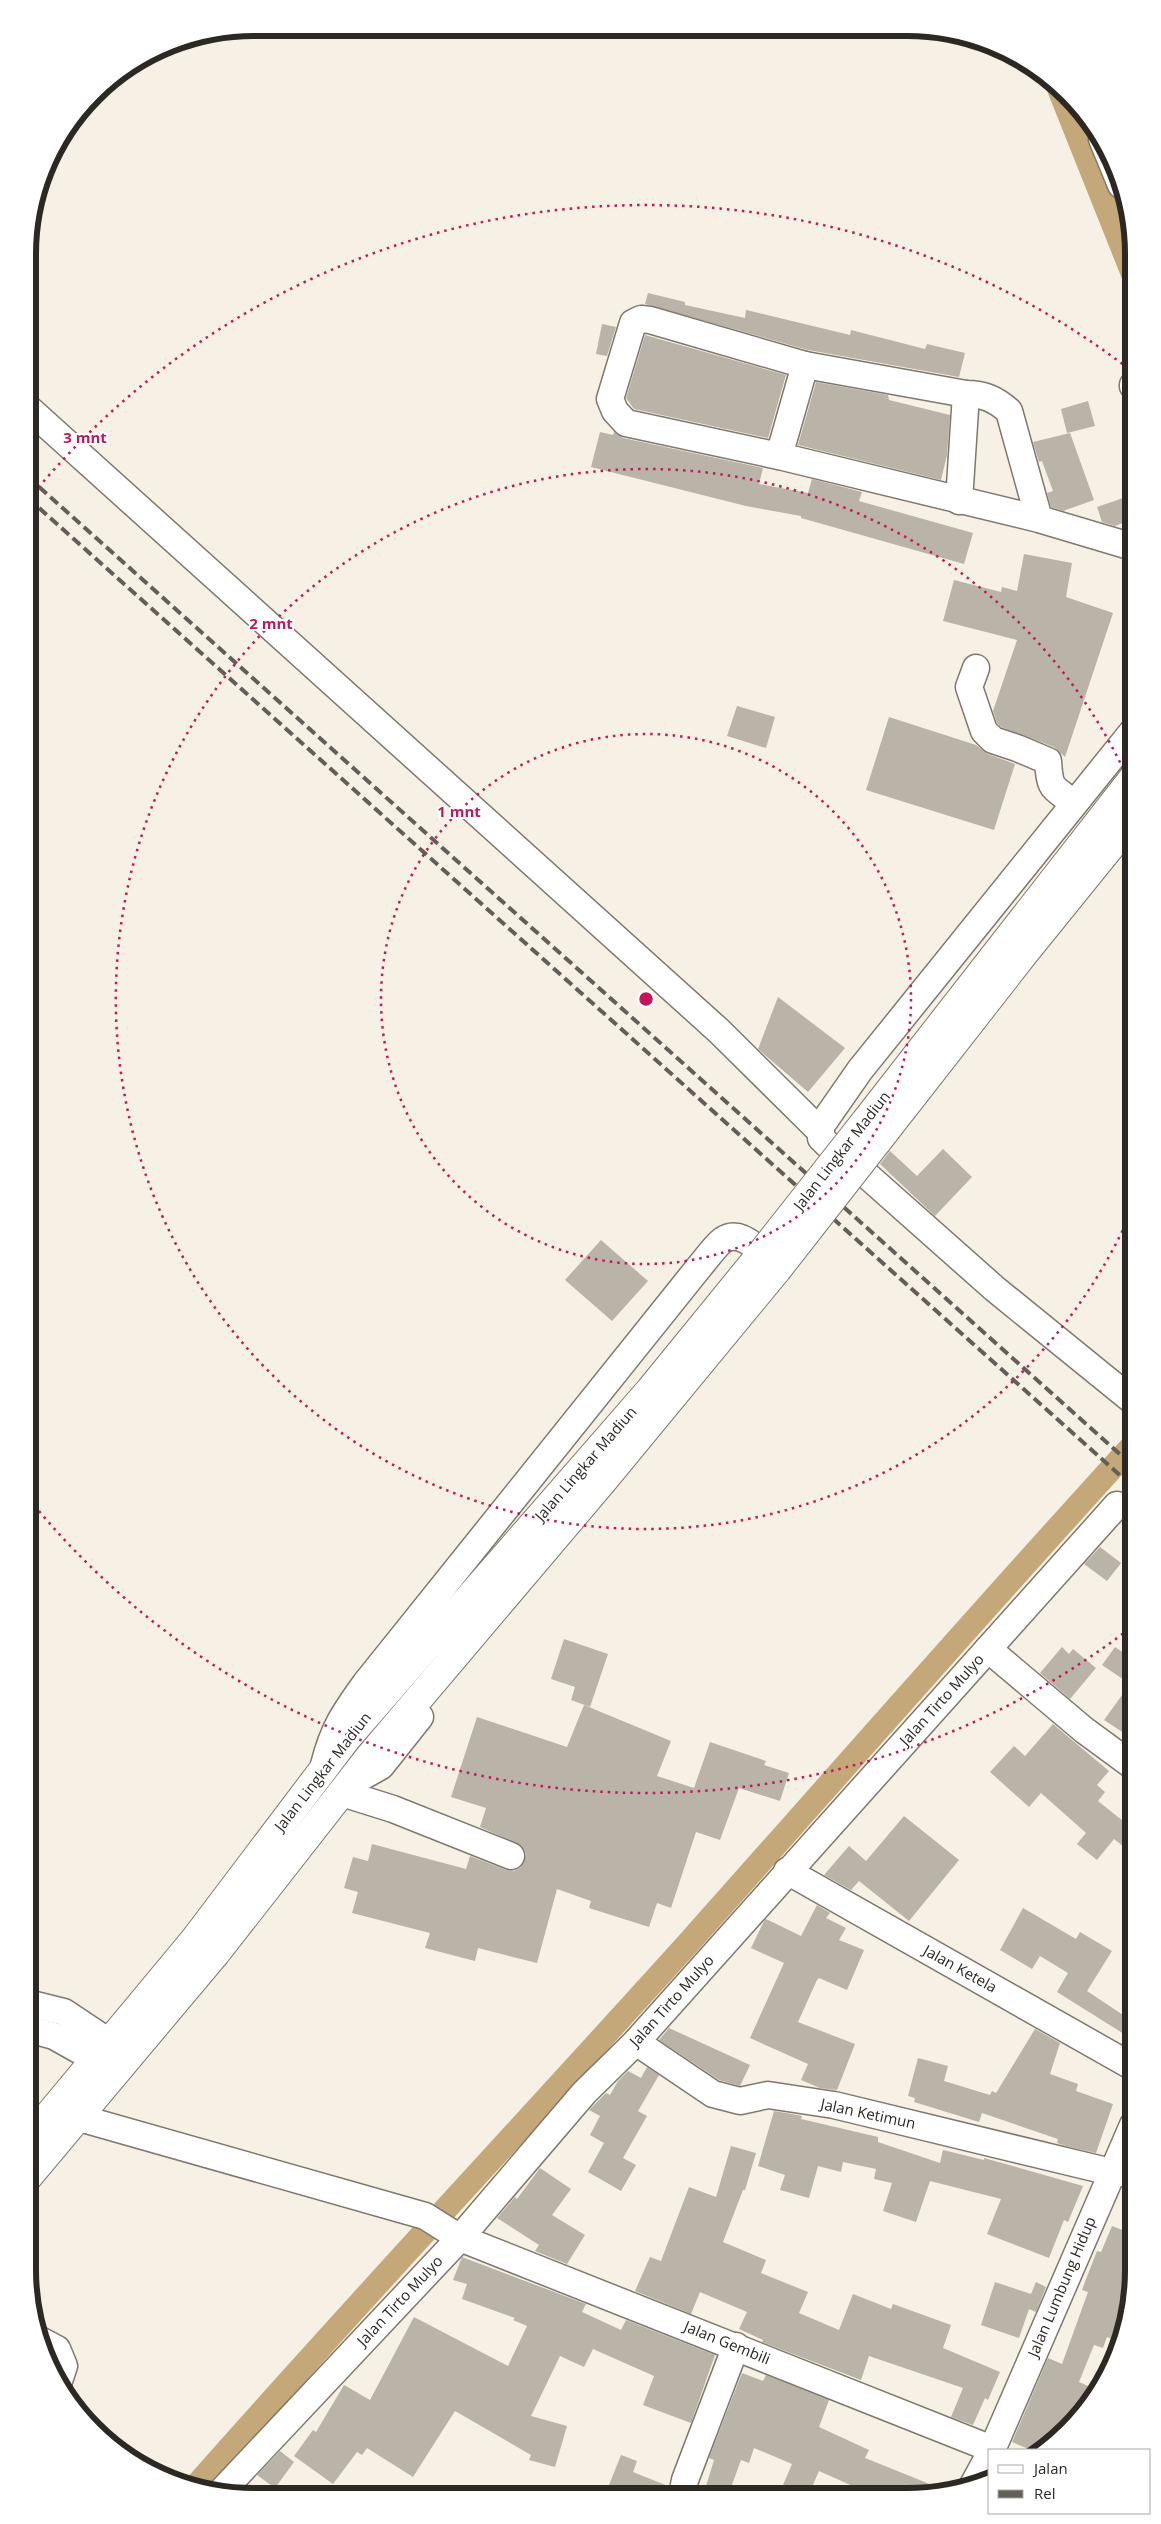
<svg xmlns="http://www.w3.org/2000/svg" width="1161" height="2524" font-family="'Open Sans',sans-serif">
	<rect width="100%" height="100%" fill="#f7f0e4"/>
	<g fill="none" stroke-linecap="round" stroke-linejoin="round">
		<g stroke="#c4a879" stroke-width="24">
			<polyline points="1058,86 1133,274"/>
			<path d="M195,2487C358,2302 527,2122 692,1939C839,1774 984,1608 1133,1445"/>
		</g>
	</g>
	<g fill="#bab3a7">
		<polygon points="648,293 685,302 685,305 745,318 746,310 850,335 851,330 925,349 927,344 965,353 959,377 808,350 645,304"/>
		<polygon points="602,324 616,327 607,356 596,354"/>
		<polygon points="645,335 786,375 768,438 634,409 626,398"/>
		<polygon points="816,382 888,395 889,400 950,415 947,455 941,480 798,445"/>
		<polygon points="1088,401 1095,426 1067,433 1061,409"/>
		<polygon points="600,432 613,435 614,432 623,438 763,468 759,484 808,493 812,479 862,492 859,501 973,533 964,564 801,518 801,516 746,506 591,467"/>
		<polygon points="1070,433 1094,500 1063,511 1051,507 1047,493 1053,491 1042,461 1039,462 1033,442"/>
		<polygon points="1126,497 1133,519 1115,526 1102,522 1097,507"/>
		<polygon points="1024,554 1072,563 1066,597 1113,613 1065,757 1054,747 1001,727 997,723 993,711 1017,640 943,621 954,580 1001,592 1002,587 1017,591"/>
		<polygon points="737,706 775,717 766,748 727,736"/>
		<polygon points="889,717 976,745 988,754 1015,764 994,830 866,790"/>
		<polygon points="778,997 845,1048 808,1092 758,1049"/>
		<polygon points="943,1149 972,1177 935,1216 880,1164 890,1151 917,1176"/>
		<polygon points="601,1240 648,1281 612,1321 565,1280"/>
		<polygon points="1100,1547 1121,1563 1107,1581 1084,1564"/>
		<polygon points="564,1639 608,1654 590,1707 571,1700 575,1687 551,1679"/>
		<polygon points="1062,1647 1069,1654 1073,1649 1096,1668 1070,1699 1040,1673"/>
		<polygon points="1115,1647 1133,1659 1133,1739 1104,1720 1130,1684 1102,1665"/>
		<polygon points="584,1705 671,1741 657,1776 694,1788 710,1742 766,1761 764,1765 789,1773 780,1801 739,1788 720,1840 696,1832 671,1908 657,1903 649,1927 589,1908 591,1901 557,1889 537,1963 478,1948 475,1961 425,1948 430,1933 352,1913 358,1892 344,1888 353,1857 368,1861 372,1844 466,1869 470,1856 506,1870 514,1871 521,1867 526,1854 522,1846 480,1827 486,1808 451,1797 477,1717 567,1747"/>
		<polygon points="1053,1724 1109,1771 1097,1785 1105,1792 1098,1801 1133,1829 1133,1854 1114,1839 1097,1860 1077,1844 1086,1833 1041,1793 1029,1807 990,1772 1014,1746 1025,1756"/>
		<polygon points="904,1816 959,1860 909,1921 859,1881 851,1890 824,1875 849,1846 866,1861"/>
		<polygon points="817,1905 830,1913 826,1918 846,1928 839,1940 864,1950 847,1990 819,1978 817,1980 798,2022 855,2044 837,2090 820,2088 801,2080 808,2064 750,2038 784,1963 751,1948 764,1921 766,1919 801,1936"/>
		<polygon points="1023,1908 1076,1939 1080,1932 1112,1951 1087,1991 1132,2021 1124,2034 1057,1992 1068,1973 1040,1956 1032,1969 1000,1950"/>
		<polygon points="669,2028 750,2065 740,2086 719,2080 659,2040"/>
		<polygon points="1035,2029 1060,2043 1050,2074 1078,2084 1076,2091 1113,2104 1096,2153 1066,2146 1057,2143 1058,2139 982,2113 979,2122 914,2102 915,2098 908,2096 918,2058 948,2066 944,2081 990,2095 992,2091 996,2093"/>
		<polygon points="647,2067 659,2075 638,2111 647,2116 623,2158 636,2165 621,2191 588,2172 604,2143 590,2135 600,2116 589,2110 606,2093 610,2095 618,2081 628,2071 641,2078"/>
		<polygon points="774,2111 798,2115 802,2116 801,2119 878,2137 878,2142 940,2163 943,2150 984,2160 984,2158 1083,2186 1068,2222 1064,2220 1049,2258 987,2234 1001,2199 930,2181 916,2222 883,2211 892,2183 874,2179 876,2169 843,2162 841,2172 818,2166 809,2198 780,2190 785,2175 758,2166"/>
		<polygon points="731,2146 756,2153 745,2190 743,2190 723,2242 766,2260 761,2273 808,2292 799,2313 839,2330 853,2294 891,2309 893,2304 951,2325 943,2348 1000,2372 988,2400 985,2398 973,2425 951,2417 963,2388 869,2356 861,2380 762,2342 763,2340 739,2329 747,2312 700,2292 691,2314 635,2291 650,2257 661,2261 689,2187 716,2197"/>
		<polygon points="540,2168 571,2189 552,2215 585,2235 567,2264 535,2251 539,2245 497,2218 515,2197 517,2199"/>
		<polygon points="1112,2226 1133,2234 1133,2285 1120,2342 1107,2337 1103,2348 1094,2345 1079,2382 1097,2390 1087,2408 1042,2450 1031,2450 1012,2442 1048,2358 1062,2364 1088,2292 1082,2290 1088,2274 1097,2251 1101,2252"/>
		<polygon points="462,2257 586,2304 582,2312 621,2330 626,2320 715,2355 691,2423 643,2405 654,2376 593,2349 584,2367 560,2356 531,2416 567,2426 555,2467 529,2460 531,2455 455,2411 413,2477 367,2448 362,2455 357,2452 333,2484 294,2456 313,2430 316,2432 344,2385 370,2400 414,2317 508,2366 527,2326 513,2320 515,2318 462,2299 467,2284 453,2280"/>
		<polygon points="995,2282 1031,2294 1036,2282 1046,2287 1036,2312 1029,2309 1019,2338 981,2325"/>
		<polygon points="742,2373 763,2381 766,2375 829,2400 819,2427 869,2450 865,2458 947,2491 907,2496 875,2496 819,2471 808,2496 789,2496 780,2492 792,2464 754,2448 749,2463 741,2460 729,2493 706,2486 714,2460 709,2458"/>
		<polygon points="280,2451 294,2462 275,2488 257,2475"/>
		<polygon points="621,2455 637,2461 633,2472 668,2486 667,2495 620,2495 607,2490"/>
	</g>
	<g fill="none" stroke-linecap="round" stroke-linejoin="round">
		<g stroke="#7f786e" stroke-width="29">
			<g id="minor">
				<polyline points="1102,139 1121,185"/>
				<polyline points="1133,385 1133,386"/>
				<polyline points="28,408 719,1031 820,1131"/>
				<polyline points="779,456 805,365"/>
				<polyline points="959,501 966,394"/>
				<path d="M1039,519L1009,411C995,399 984,394 966,394L805,365L650,320L641,319L633,323L610,399L615,411L626,423L779,456L1039,519L1133,547"/>
				<path d="M976,668L969,687L984,731L993,740L1017,748L1048,761C1050,793 1053,785 1074,804"/>
				<polyline points="827,1144 821,1138 821,1126 860,1070 1133,731"/>
				<polyline points="862,1171 995,1289 1133,1401"/>
				<polyline points="988,1649 1084,1730 1133,1766"/>
				<path d="M324,1765C333,1729 344,1713 365,1684L700,1266C707,1258 715,1246 723,1240C742,1227 766,1256 776,1269"/>
				<polyline points="349,1784 381,1766 420,1717"/>
				<polyline points="342,1793 393,1809 511,1856"/>
				<polyline points="787,1871 1133,2067"/>
				<polyline points="28,2003 64,2012 109,2042"/>
				<polyline points="28,2029 54,2036 95,2059"/>
				<polyline points="636,2042 713,2094 740,2101 768,2095 834,2105 1111,2172 1133,2174"/>
				<polyline points="76,2117 425,2216 460,2238 992,2449"/>
				<polyline points="40,2340 57,2349 64,2366 59,2381"/>
				<polyline points="992,2450 1133,2125"/>
				<polyline points="973,2485 990,2454"/>
				<polyline points="221,2492 460,2238 584,2093 636,2042 1117,1505"/>
				<polyline points="682,2495 685,2480 736,2346"/>
			</g>
		</g>
		<g stroke="#7f786e" stroke-width="30">
			<g id="major">
				<polyline points="864,1123 1133,778"/>
				<polyline points="877,1142 1023,955 1133,819"/>
				<polyline points="28,2140 195,1939 347,1738 650,1390 760,1255"/>
				<polyline points="28,2177 216,1953 371,1755 603,1481 777,1270"/>
			</g>
		</g>
		<use href="#minor" stroke="#fff" stroke-width="26"/>
		<use href="#major" stroke="#fff" stroke-width="28"/>
		<g stroke="#625e58" stroke-width="4" stroke-dasharray="10 5" stroke-linecap="butt">
			<polyline points="28,477 1133,1466"/>
			<polyline points="28,498 1133,1487"/>
		</g>
		<g stroke="#7f786e" stroke-width="30" stroke-linecap="butt">
			<g id="major-bridge">
				<polyline points="760,1255 864,1123"/>
				<polyline points="777,1270 877,1142"/>
			</g>
		</g>
		<use href="#major-bridge" stroke="#fff" stroke-width="28"/>
	</g>
	<g fill="none" stroke="#c2185b" stroke-width="2.5" stroke-dasharray="2.5 5">
		<circle cx="646" cy="999" r="265"/>
		<path d="M1132 1210A530 530 0 1 1 1132 788"/>
		<path d="M1129 1629A794 794 0 0 1 29 1499M29 499A794 794 0 0 1 1129 369"/>
	</g>
	<g text-anchor="middle" stroke-width="4" stroke-linejoin="round" paint-order="stroke">
		<g font-size="15" fill="#2c2925" stroke="#fff">
			<text transform="translate(842 1151) rotate(-52)" y="5">Jalan Lingkar Madiun</text>
			<text transform="translate(586 1464) rotate(-49)" y="5">Jalan Lingkar Madiun</text>
			<text transform="translate(942 1700) rotate(-48)" y="5">Jalan Tirto Mulyo</text>
			<text transform="translate(323 1772) rotate(-52)" y="5">Jalan Lingkar Madiun</text>
			<text transform="translate(960 1969) rotate(29)" y="5">Jalan Ketela</text>
			<text transform="translate(672 2001) rotate(-48)" y="5">Jalan Tirto Mulyo</text>
			<text transform="translate(868 2114) rotate(12)" y="5">Jalan Ketimun</text>
			<text transform="translate(1062 2287) rotate(-67)" y="5">Jalan Lumbung Hidup</text>
			<text transform="translate(400 2301) rotate(-47)" y="5">Jalan Tirto Mulyo</text>
			<text transform="translate(727 2343) rotate(22)" y="5">Jalan Gembili</text>
		</g>
	</g>
	<path d="M0 0H1161V2524H0ZM254 36H907A218 218 0 0 1 1125 254V2270A218 218 0 0 1 907 2488H254A218 218 0 0 1 36 2270V254A218 218 0 0 1 254 36Z" fill="#fff" fill-rule="evenodd"/>
	<path fill="none" stroke="#2c2925" stroke-width="6" d="M254 36H907A218 218 0 0 1 1125 254V2270A218 218 0 0 1 907 2488H254A218 218 0 0 1 36 2270V254A218 218 0 0 1 254 36Z"/>
	<circle cx="646" cy="999" r="8" fill="#c2185b" stroke="#fff" stroke-width="2.5"/>
	<g font-size="15" text-anchor="middle" font-weight="bold" fill="#c2185b" stroke="#fff" stroke-width="4" stroke-linejoin="round" paint-order="stroke">
		<text x="85" y="443">3 mnt</text>
		<text x="271" y="629">2 mnt</text>
		<text x="459" y="817">1 mnt</text>
	</g>
	<rect x="988" y="2449" width="162" height="65" fill="#ffffff" stroke="#aba9a8"/>
	<rect x="998" y="2465" width="25" height="8" fill="#ffffff" stroke="#aba9a8"/>
	<text x="1034" y="2474" font-size="15" fill="#2c2925">Jalan</text>
	<rect x="998" y="2490" width="25" height="8" fill="#625e58" stroke="#aba9a8"/>
	<text x="1034" y="2499" font-size="15" fill="#2c2925">Rel</text>
</svg>
